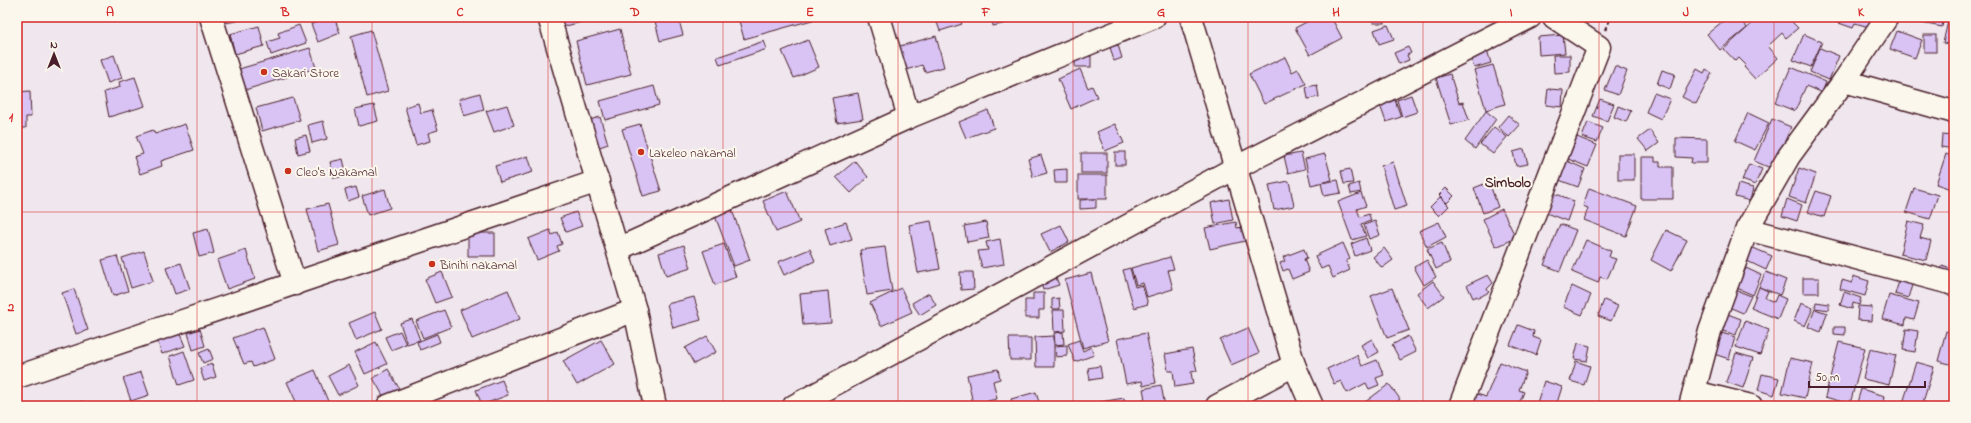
<svg xmlns="http://www.w3.org/2000/svg" width="1971" height="423" font-family="'Indie Flower',sans-serif">
	<rect width="100%" height="100%" fill="#f0e7ee"/>
	<filter id="ink" filterUnits="userSpaceOnUse"><feTurbulence type="fractalNoise" baseFrequency=".025" numOctaves="2"/><feDisplacementMap in="SourceGraphic" scale="8" xChannelSelector="R" yChannelSelector="G"/><feConvolveMatrix kernelMatrix="1 2 1 2 8 2 1 2 1" color-interpolation-filters="sRGB"/></filter>
	<g filter="url(#ink)">
		<g fill="#d8c3f4" stroke="#4a1f2b">
			<polygon points="219,17 247,17 247,19 220,24"/>
			<polygon points="317,17 334,17 340,33 318,42 311,24 318,22"/>
			<polygon points="556,17 601,17 558,28"/>
			<polygon points="654,17 678,17 683,35 660,41"/>
			<polygon points="738,17 823,17 744,39"/>
			<polygon points="935,17 959,17 962,24 940,31"/>
			<polygon points="992,17 1010,17 1011,22 993,26"/>
			<polygon points="1014,17 1033,17 1014,20"/>
			<polygon points="1316,17 1331,17 1342,38 1310,55 1295,28"/>
			<rect x="1373" y="17" width="12" height="6"/>
			<polygon points="1728,17 1738,17 1747,28 1720,50 1707,34"/>
			<polygon points="1752,17 1792,17 1789,19 1798,28 1786,38 1782,33 1768,46 1778,58 1755,79 1744,67 1746,65 1739,58 1735,61 1724,49 1755,21"/>
			<polygon points="1834,17 1873,17 1869,27 1855,23 1853,28 1833,21"/>
			<polygon points="1923,17 1944,17 1942,27 1921,23"/>
			<polygon points="1948,21 1954,23 1954,45 1943,43"/>
			<polygon points="299,25 306,43 271,55 267,42 280,38 278,33"/>
			<polygon points="1388,25 1394,39 1379,44 1374,30"/>
			<polygon points="259,26 264,46 235,54 230,34"/>
			<polygon points="620,29 631,74 587,85 576,41"/>
			<polygon points="371,30 388,91 367,97 351,36"/>
			<polygon points="1897,31 1922,40 1915,58 1890,49"/>
			<polygon points="1804,34 1822,42 1811,67 1793,60"/>
			<polygon points="1563,35 1565,53 1539,55 1538,37"/>
			<rect x="1924" y="35" width="12" height="17"/>
			<polygon points="936,36 944,67 925,72 922,65 906,70 900,46"/>
			<polygon points="808,40 819,67 794,78 782,51"/>
			<polygon points="764,41 767,49 720,65 717,57"/>
			<polygon points="1118,45 1122,58 1114,61 1110,47"/>
			<polygon points="1408,47 1411,53 1407,55 1409,60 1399,64 1394,53"/>
			<polygon points="310,48 316,68 245,90 239,69"/>
			<polygon points="1820,48 1839,56 1829,80 1810,72"/>
			<polygon points="1487,50 1491,63 1474,68 1470,56"/>
			<polygon points="114,55 122,78 108,83 100,60"/>
			<polygon points="1553,55 1570,55 1570,72 1554,73"/>
			<rect x="1075" y="56" width="16" height="11"/>
			<polygon points="1285,57 1292,72 1298,69 1306,84 1264,104 1249,74"/>
			<polygon points="1493,65 1505,104 1486,110 1474,70"/>
			<polygon points="1615,66 1627,71 1618,95 1605,90"/>
			<polygon points="1791,67 1826,82 1822,93 1806,86 1795,111 1775,103"/>
			<polygon points="1080,69 1088,88 1092,86 1097,97 1071,109 1058,79"/>
			<polygon points="1697,69 1704,73 1706,69 1712,73 1696,104 1682,97"/>
			<polygon points="1662,70 1675,74 1670,89 1657,84"/>
			<polygon points="1450,74 1459,103 1463,102 1469,120 1451,125 1436,78"/>
			<polygon points="135,77 145,106 109,117 104,92 120,87 119,82"/>
			<polygon points="1317,85 1319,97 1308,99 1306,87"/>
			<polygon points="654,86 659,105 605,120 600,101"/>
			<polygon points="1548,89 1563,90 1562,107 1546,105"/>
			<polygon points="30,91 31,117 26,117 26,128 17,128 17,92"/>
			<polygon points="480,93 484,110 464,116 459,99"/>
			<polygon points="858,93 863,119 837,123 832,98"/>
			<polygon points="1654,93 1670,99 1661,119 1646,112"/>
			<polygon points="1411,95 1417,112 1402,117 1397,100"/>
			<polygon points="293,98 300,120 262,131 256,108"/>
			<polygon points="1600,99 1614,104 1607,121 1593,116"/>
			<polygon points="1395,100 1401,117 1386,122 1380,105"/>
			<polygon points="418,103 421,113 432,110 438,130 428,133 430,141 416,145 405,107"/>
			<polygon points="374,105 378,121 359,126 355,109"/>
			<polygon points="507,105 514,125 494,132 486,111"/>
			<polygon points="1618,106 1631,111 1626,122 1614,117"/>
			<polygon points="988,110 994,128 966,138 959,122"/>
			<polygon points="1486,111 1496,119 1475,149 1465,141"/>
			<polygon points="1748,113 1769,123 1755,150 1735,141"/>
			<polygon points="1508,115 1520,125 1509,137 1498,127"/>
			<polygon points="600,117 608,144 594,149 586,121"/>
			<polygon points="1772,119 1791,127 1773,169 1754,161"/>
			<polygon points="323,121 327,139 312,143 308,125"/>
			<polygon points="1588,122 1603,128 1597,142 1582,137"/>
			<polygon points="185,124 194,150 161,161 162,166 140,174 134,157 143,154 136,136 153,130 155,134"/>
			<polygon points="640,124 661,191 643,196 622,129"/>
			<polygon points="1115,124 1124,143 1105,151 1097,132"/>
			<polygon points="1494,127 1507,137 1493,154 1480,144"/>
			<polygon points="1650,130 1659,143 1648,151 1638,139"/>
			<polygon points="306,135 310,151 298,154 295,138"/>
			<polygon points="1942,135 1954,136 1954,149 1941,147"/>
			<polygon points="1577,137 1597,145 1588,167 1568,159"/>
			<polygon points="1676,138 1707,139 1707,163 1691,163 1692,158 1676,157"/>
			<polygon points="1524,149 1528,164 1516,166 1513,152"/>
			<rect x="1115" y="152" width="10" height="13"/>
			<rect x="1081" y="153" width="26" height="20"/>
			<polygon points="1301,153 1305,169 1288,173 1284,156"/>
			<polygon points="1325,154 1332,180 1311,185 1305,159"/>
			<rect x="1618" y="154" width="16" height="26"/>
			<polygon points="1946,154 1954,157 1954,190 1936,184"/>
			<polygon points="1041,155 1047,173 1033,177 1028,159"/>
			<polygon points="528,156 533,172 500,182 495,166"/>
			<polygon points="1641,157 1655,157 1655,162 1660,162 1660,167 1673,167 1673,199 1641,199"/>
			<polygon points="343,159 347,176 334,178 330,162"/>
			<polygon points="855,161 868,177 851,193 836,177"/>
			<polygon points="1567,161 1585,169 1578,187 1559,180"/>
			<polygon points="1393,162 1407,206 1394,210 1381,166"/>
			<polygon points="1749,164 1762,169 1755,185 1742,180"/>
			<polygon points="1799,168 1816,174 1806,203 1789,197"/>
			<polygon points="1067,169 1067,183 1055,183 1054,170"/>
			<polygon points="1350,169 1353,183 1344,184 1341,171"/>
			<rect x="1078" y="175" width="29" height="24"/>
			<polygon points="1338,180 1341,193 1324,196 1321,183"/>
			<polygon points="1289,181 1294,206 1274,210 1269,185"/>
			<polygon points="1489,182 1498,207 1483,213 1474,188"/>
			<polygon points="1359,183 1361,192 1351,194 1349,186"/>
			<polygon points="1738,184 1753,188 1750,201 1735,197"/>
			<polygon points="356,187 359,197 348,201 345,190"/>
			<polygon points="1446,188 1454,196 1447,203 1439,195"/>
			<polygon points="1589,188 1637,206 1626,236 1584,220 1588,208 1583,206"/>
			<polygon points="1914,188 1938,195 1930,219 1906,212"/>
			<polygon points="385,189 390,208 368,215 362,196"/>
			<polygon points="787,191 800,222 776,232 763,201"/>
			<polygon points="1816,191 1831,196 1824,217 1808,212"/>
			<polygon points="1361,193 1366,206 1357,209 1360,217 1369,214 1371,221 1361,224 1366,236 1352,240 1338,202"/>
			<polygon points="1554,193 1574,201 1567,221 1546,213"/>
			<polygon points="1440,197 1449,206 1439,216 1430,207"/>
			<polygon points="1096,199 1096,208 1080,209 1080,200"/>
			<polygon points="1229,199 1233,220 1215,224 1211,203"/>
			<polygon points="1787,199 1802,205 1797,221 1782,216"/>
			<polygon points="328,204 339,245 318,251 307,209"/>
			<polygon points="1502,209 1516,238 1496,247 1483,219"/>
			<polygon points="732,210 750,260 734,266 715,216"/>
			<polygon points="576,212 582,226 566,232 560,218"/>
			<polygon points="931,221 940,269 918,273 909,225"/>
			<polygon points="1375,221 1380,235 1369,239 1364,225"/>
			<polygon points="1908,221 1924,225 1920,238 1931,241 1926,260 1900,254"/>
			<polygon points="846,222 852,239 830,246 825,229"/>
			<polygon points="986,222 989,238 967,242 964,226"/>
			<polygon points="1236,222 1237,228 1247,226 1249,234 1244,235 1245,241 1210,249 1205,228"/>
			<polygon points="1439,222 1446,237 1427,247 1419,231"/>
			<polygon points="1560,224 1576,230 1560,271 1544,265"/>
			<polygon points="1061,225 1069,242 1050,252 1041,234"/>
			<polygon points="208,229 214,253 199,257 193,233"/>
			<polygon points="550,230 552,235 558,232 562,244 557,246 559,251 537,260 528,239"/>
			<polygon points="1666,230 1687,240 1671,271 1651,260"/>
			<rect x="468" y="233" width="27" height="23"/>
			<polygon points="1366,238 1370,250 1355,256 1351,244"/>
			<polygon points="1000,239 1004,264 982,268 978,251 988,250 986,242"/>
			<polygon points="1586,240 1611,251 1609,257 1616,259 1607,279 1600,277 1598,283 1572,272"/>
			<polygon points="1343,243 1350,259 1346,261 1350,270 1333,278 1328,266 1321,269 1315,256"/>
			<polygon points="1442,243 1450,262 1436,269 1427,249"/>
			<polygon points="724,244 736,277 715,285 703,251"/>
			<polygon points="684,245 691,268 666,276 659,253"/>
			<polygon points="885,247 892,291 867,295 860,250"/>
			<polygon points="1751,247 1772,256 1766,270 1745,260"/>
			<polygon points="1384,248 1393,260 1382,268 1373,257"/>
			<polygon points="810,249 815,261 784,275 778,262"/>
			<polygon points="1304,249 1307,258 1304,259 1309,272 1292,279 1288,269 1283,271 1280,263 1285,261 1283,257"/>
			<polygon points="246,250 255,279 227,289 217,260"/>
			<polygon points="144,251 153,281 131,288 122,258"/>
			<polygon points="117,256 128,291 113,296 102,260"/>
			<polygon points="1170,257 1174,269 1168,270 1173,289 1147,297 1143,283 1136,285 1131,268"/>
			<polygon points="1427,260 1436,277 1424,285 1414,267"/>
			<polygon points="181,263 190,289 175,294 166,268"/>
			<polygon points="1942,266 1954,270 1954,277 1940,272"/>
			<polygon points="1130,268 1135,287 1142,285 1148,304 1134,308 1123,270"/>
			<polygon points="1746,268 1761,275 1753,295 1737,288"/>
			<polygon points="442,272 452,297 435,303 425,279"/>
			<polygon points="960,272 973,272 974,289 961,290"/>
			<polygon points="1766,272 1786,280 1780,295 1759,287"/>
			<polygon points="1091,273 1108,341 1083,348 1065,280"/>
			<polygon points="1055,275 1059,285 1043,290 1041,283"/>
			<polygon points="1488,275 1493,283 1487,289 1489,292 1478,298 1477,296 1473,298 1467,285"/>
			<polygon points="1853,276 1869,281 1865,296 1840,289 1842,280 1852,283"/>
			<rect x="1803" y="278" width="16" height="15"/>
			<polygon points="1900,278 1913,282 1908,298 1895,294"/>
			<polygon points="1433,281 1444,296 1428,308 1417,293"/>
			<polygon points="1572,286 1591,295 1582,315 1563,307"/>
			<polygon points="1759,287 1768,291 1765,298 1774,302 1777,295 1786,299 1778,319 1751,308"/>
			<polygon points="901,288 912,312 881,326 870,303"/>
			<polygon points="1392,288 1409,330 1387,338 1371,296"/>
			<polygon points="74,289 88,330 76,334 62,293"/>
			<polygon points="508,290 520,319 472,339 460,310"/>
			<polygon points="1736,290 1751,296 1743,313 1729,307"/>
			<polygon points="828,291 831,323 803,325 800,294"/>
			<polygon points="1844,292 1861,298 1859,305 1853,303 1852,309 1840,305"/>
			<polygon points="929,293 936,305 920,315 912,303"/>
			<polygon points="1033,293 1044,293 1044,310 1039,310 1039,318 1025,318 1025,300 1033,300"/>
			<polygon points="1889,295 1919,303 1914,320 1906,318 1905,325 1882,319"/>
			<polygon points="694,297 701,320 673,328 667,304"/>
			<polygon points="1059,298 1060,309 1052,309 1052,299"/>
			<polygon points="1604,300 1618,306 1611,321 1598,316"/>
			<polygon points="1816,302 1829,304 1829,310 1815,308"/>
			<polygon points="1801,303 1813,308 1805,326 1794,321"/>
			<polygon points="1858,306 1872,307 1871,321 1857,320"/>
			<polygon points="1815,309 1827,313 1821,332 1808,327"/>
			<polygon points="444,310 451,327 423,338 416,321"/>
			<polygon points="1053,310 1064,310 1065,331 1054,332"/>
			<polygon points="375,312 382,329 356,340 349,323"/>
			<polygon points="1725,313 1741,319 1736,335 1719,330"/>
			<polygon points="412,319 420,340 407,344 400,323"/>
			<polygon points="1745,321 1769,330 1760,355 1736,347"/>
			<polygon points="1518,325 1534,331 1533,337 1541,340 1536,355 1510,345"/>
			<polygon points="263,327 275,359 253,367 251,362 244,364 233,338"/>
			<polygon points="1834,327 1845,327 1845,335 1834,334"/>
			<polygon points="1248,328 1259,353 1231,365 1220,340"/>
			<polygon points="200,329 205,346 193,350 188,333"/>
			<polygon points="1906,329 1918,331 1915,352 1903,350"/>
			<polygon points="400,331 406,344 391,350 385,337"/>
			<polygon points="1946,331 1954,333 1954,365 1938,361"/>
			<polygon points="179,332 185,346 162,354 157,340"/>
			<polygon points="1063,332 1064,344 1055,345 1054,333"/>
			<polygon points="1718,332 1735,337 1729,359 1711,353"/>
			<polygon points="1146,333 1156,383 1143,386 1142,381 1126,384 1117,339"/>
			<polygon points="437,334 440,342 420,350 417,342"/>
			<polygon points="707,336 716,352 694,364 685,348"/>
			<polygon points="1054,336 1054,367 1036,367 1035,337"/>
			<polygon points="1408,336 1416,352 1400,360 1392,345"/>
			<polygon points="1009,338 1031,338 1031,360 1010,360"/>
			<polygon points="1372,339 1379,352 1368,358 1361,345"/>
			<polygon points="601,340 615,364 577,385 563,361"/>
			<polygon points="1079,340 1083,351 1091,347 1094,355 1075,362 1068,344"/>
			<polygon points="376,342 387,364 365,374 355,352"/>
			<polygon points="1839,342 1865,348 1850,404 1825,397"/>
			<polygon points="1578,343 1590,346 1587,361 1574,359"/>
			<polygon points="1067,345 1067,356 1056,357 1055,346"/>
			<polygon points="209,349 213,359 203,363 199,353"/>
			<polygon points="1192,349 1197,371 1191,372 1193,384 1175,387 1173,371 1168,371 1165,354"/>
			<polygon points="1870,349 1896,355 1889,385 1863,379"/>
			<polygon points="184,351 194,380 179,385 170,356"/>
			<polygon points="1736,353 1753,358 1743,388 1726,382"/>
			<polygon points="1357,355 1362,366 1377,360 1384,375 1376,378 1379,385 1369,389 1366,383 1347,393 1341,381 1334,384 1327,369"/>
			<polygon points="1790,358 1813,363 1805,398 1782,393"/>
			<polygon points="1576,361 1590,366 1584,385 1570,381"/>
			<polygon points="1500,362 1526,372 1519,390 1524,392 1518,406 1472,406 1477,394 1486,397"/>
			<polygon points="1916,362 1934,367 1923,402 1930,404 1929,406 1902,406"/>
			<polygon points="212,364 216,377 204,381 200,368"/>
			<polygon points="349,365 359,385 338,395 328,376"/>
			<polygon points="1100,366 1102,378 1090,380 1088,368"/>
			<polygon points="388,369 400,390 385,399 373,378"/>
			<polygon points="998,369 1000,379 993,381 997,399 973,404 967,375"/>
			<polygon points="315,370 330,406 298,406 287,382"/>
			<polygon points="141,372 149,395 131,401 123,378"/>
			<polygon points="1762,374 1779,378 1774,395 1758,390"/>
			<polygon points="502,380 508,395 482,405 476,390"/>
			<polygon points="1544,381 1562,387 1556,406 1536,406"/>
			<polygon points="1389,384 1400,399 1392,406 1360,406"/>
			<polygon points="1161,385 1165,406 1139,406 1138,400 1145,399 1143,389"/>
			<polygon points="1861,389 1885,396 1883,406 1856,406"/>
			<polygon points="1036,392 1040,406 1013,406 1011,399"/>
			<polygon points="1124,398 1126,406 1094,406 1094,403"/>
			<polygon points="627,400 628,406 605,406 605,404"/>
			<polygon points="83,401 86,406 72,406"/>
			<polygon points="511,403 531,404 531,406 510,406"/>
		</g>
		<g fill="none" stroke-linecap="round" stroke-linejoin="round">
			<g stroke="#4a1f2b" stroke-width="25">
				<g id="minor">
					<polyline points="211,17 295,284"/>
					<polyline points="549,17 635,310 655,406"/>
					<polyline points="879,17 909,117"/>
					<polyline points="1191,17 1294,365 1312,406"/>
					<polyline points="1844,81 1954,112"/>
					<polyline points="1747,229 1954,284"/>
					<polyline points="618,249 909,117 1154,17"/>
					<polyline points="17,377 598,181"/>
					<polyline points="1694,392 1751,406"/>
					<polyline points="388,406 635,310"/>
					<polyline points="794,406 1237,167 1530,17"/>
					<polyline points="1217,406 1294,365"/>
					<polyline points="1460,406 1599,47 1554,17"/>
					<polyline points="1690,406 1710,331 1747,229 1789,156 1844,81 1887,17"/>
				</g>
			</g>
			<polyline stroke="#4a1f2b" stroke-width="2.5" stroke-dasharray="4 3" stroke-linecap="butt" points="1605,30 1611,17"/>
			<use href="#minor" stroke="#fbf7ec" stroke-width="22"/>
		</g>
	</g>
	<path fill="none" stroke="#d62828" stroke-width="1" stroke-opacity="0.55" d="M197,17V406M372,17V406M548,17V406M723,17V406M898,17V406M1073,17V406M1248,17V406M1423,17V406M1599,17V406M1774,17V406M17,212H1954"/>
	<g fill="#c8321e" stroke="#fbf7ec" stroke-width="1.5">
		<circle cx="264" cy="72" r="4"/>
		<circle cx="641" cy="152" r="4"/>
		<circle cx="288" cy="171" r="4"/>
		<circle cx="432" cy="264" r="4"/>
	</g>
	<g text-anchor="middle" stroke-width="4" stroke-linejoin="round" paint-order="stroke">
		<g font-size="13" fill="#4a1f2b" stroke="#fbf7ec" text-anchor="start">
			<text x="272" y="77">Sakari Store</text>
			<text x="649" y="157">Lakeleo nakamal</text>
			<text x="296" y="176">Cleo's Nakamal</text>
			<text x="440" y="269">Binihi nakamal</text>
		</g>
		<g font-size="14" font-weight="bold" fill="#4a1f2b" stroke="#fbf7ec">
			<text x="1508" y="187">Simbolo</text>
		</g>
	</g>
	<rect width="1971" height="423" fill="none" stroke="#fbf7ec" stroke-width="44"/>
	<g transform="translate(54 54)" stroke="#fbf7ec" stroke-width="3" paint-order="stroke">
	<path d="M0-3L7 15L0 10L-7 15Z" fill="#4a1f2b"/>
	<text y="-6" font-size="11" font-weight="bold" text-anchor="middle" fill="#4a1f2b">N</text>
	</g>
	<path d="M1809 381v6h116v-6" fill="none" stroke="#4a1f2b" stroke-width="2"/>
	<text x="1815" y="381" font-size="12" fill="#4a1f2b" stroke="#fbf7ec" stroke-width="3" paint-order="stroke">50 m</text>
	<rect x="22" y="22" width="1927" height="379" fill="none" stroke="#d62828" stroke-width="1.5"/>
	<g font-size="13" text-anchor="middle" font-weight="bold" fill="#d62828">
		<text x="110" y="16">A</text>
		<text x="285" y="16">B</text>
		<text x="460" y="16">C</text>
		<text x="635" y="16">D</text>
		<text x="810" y="16">E</text>
		<text x="986" y="16">F</text>
		<text x="1161" y="16">G</text>
		<text x="1336" y="16">H</text>
		<text x="1511" y="16">I</text>
		<text x="1686" y="16">J</text>
		<text x="1861" y="16">K</text>
		<text x="11" y="121">1</text>
		<text x="11" y="311">2</text>
	</g>
</svg>
